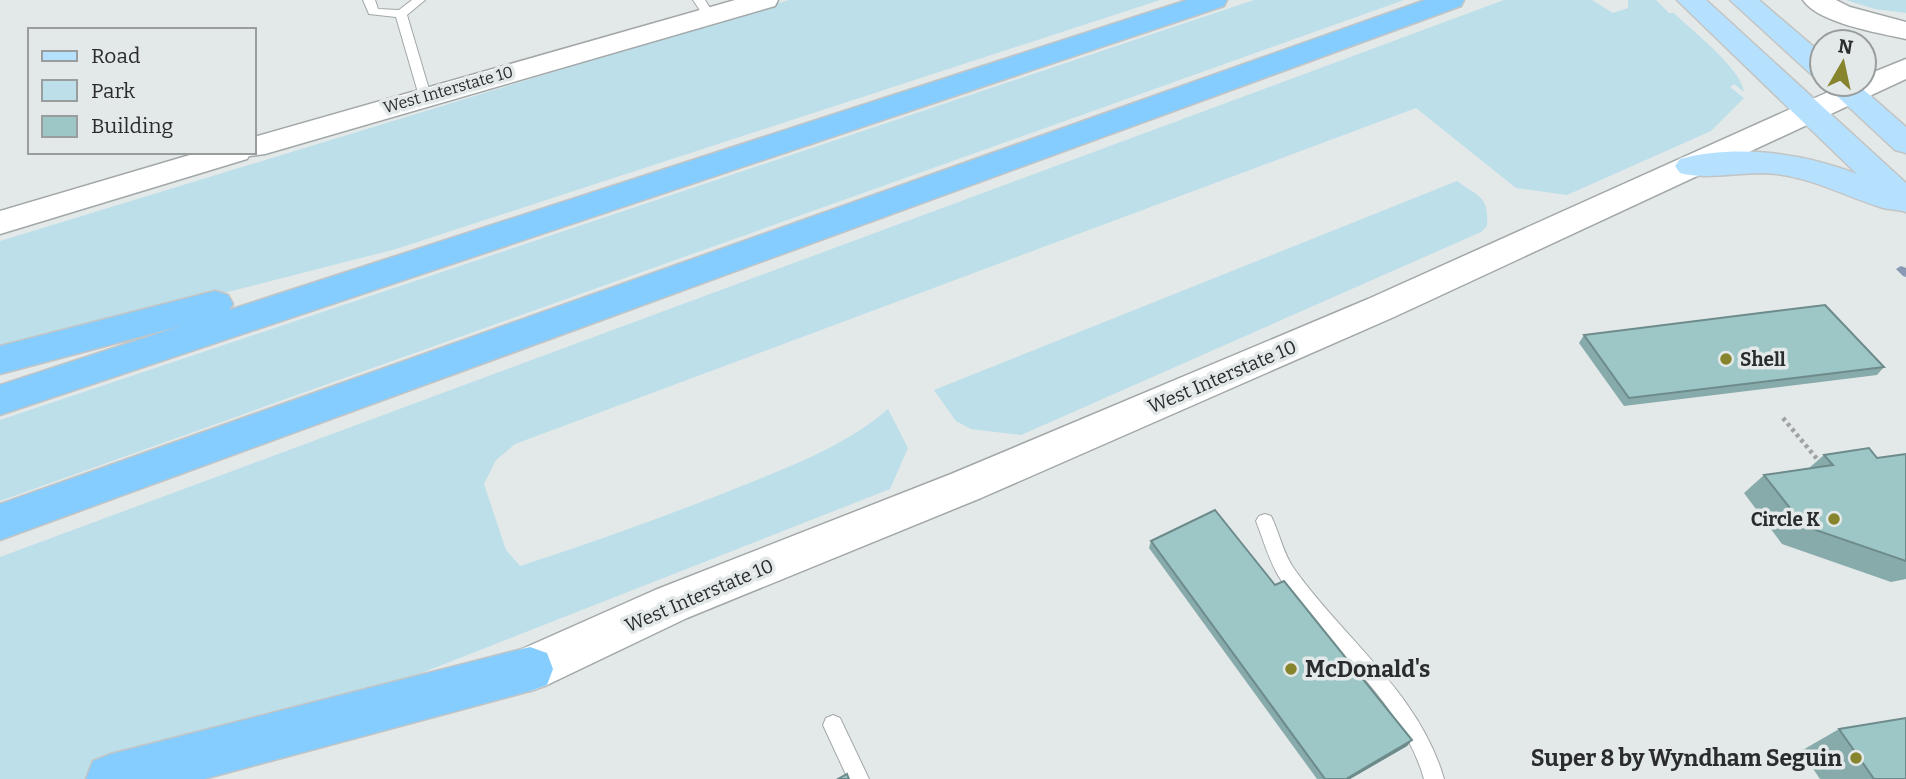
<svg xmlns="http://www.w3.org/2000/svg" width="1906" height="779" font-family="Bitter,serif">
	<rect width="100%" height="100%" fill="#e3e8e9"/>
	<g fill="#bcdfe9">
		<polygon points="789,0 1160,0 396,249 0,350 0,241"/>
		<polygon points="1254,0 1404,0 0,501 0,420"/>
		<path d="M1504,0H1592L1613,13L1628,8V0H1656L1669,13H1674C1691,30 1742,69 1744,92L1734,84L1730,87L1744,98L1711,131L1567,195L1516,188L1416,108L515,444L496,460L484,484L506,550L520,566C597,541 672,514 747,484C796,464 848,444 888,409L908,448L890,489L269,733L126,779H0V557Z"/>
		<polygon points="1846,0 1906,0 1906,13 1875,9"/>
		<path d="M1457,181C1479,197 1489,196 1487,226L1481,232L1021,435L971,429L956,421L934,390Z"/>
	</g>
	<g fill="none" stroke-linecap="round" stroke-linejoin="round">
		<polygon fill="#8998b3" fill-rule="evenodd" points="1901,266 1906,268 1906,277 1903,276 1896,269"/>
		<g stroke="#a2a7a8" stroke-width="2">
			<g id="service">
				<polygon points="363,0 375,0 378,9 399,10 412,0 425,0 407,15 431,96 429,99 425,100 419,96 396,17 369,14"/>
				<polygon points="693,0 705,0 715,16 713,18 705,18"/>
				<path d="M1265,514L1271,516C1280,534 1283,554 1295,570C1345,640 1420,694 1444,779H1424C1402,700 1326,646 1281,580C1269,562 1264,541 1256,521L1259,516Z"/>
				<polygon points="833,715 840,718 869,779 848,779 823,725 826,718"/>
			</g>
		</g>
		<g stroke="#a2a7a8" stroke-width="3">
			<g id="tertiary">
				<polygon points="735,0 778,0 775,6 265,154 249,156 247,159 0,234 0,211 200,152 254,152 254,137"/>
				<path d="M1803,0H1836L1850,7L1906,22V39C1879,33 1818,23 1803,0Z"/>
				<polygon points="1906,59 1906,79 1394,317 981,498 687,618 547,685 530,691 513,685 507,669 513,653 655,590 951,474 1368,299 1846,84 1864,84 1864,76"/>
			</g>
		</g>
		<g stroke="#c3c4c4" stroke-width="3">
			<g id="primary">
				<path d="M1677,0H1706L1906,183V212C1897,209 1889,210 1880,207C1845,196 1815,179 1777,174C1746,170 1709,181 1680,173L1675,166L1680,159C1737,144 1803,153 1857,174Z"/>
				<polygon points="1730,0 1759,0 1822,54 1822,78 1812,75"/>
				<polygon points="1824,84 1857,84 1906,127 1906,153 1895,150"/>
			</g>
		</g>
		<g stroke="#c3c4c4" stroke-width="3">
			<g id="motorway">
				<polygon points="1187,0 1227,0 1224,6 0,415 0,385 181,326 0,374 0,346 215,291 228,295 233,304 229,310"/>
				<polygon points="1425,0 1464,0 1461,6 0,540 0,504"/>
				<polygon points="530,647 547,653 553,669 547,685 530,691 204,779 86,779 93,761 111,754"/>
			</g>
		</g>
		<polyline stroke="#9fa3a4" stroke-width="4.5" stroke-dasharray="3.5 3.5" stroke-linecap="butt" points="1783,418 1822,465"/>
		<use href="#service" fill="#fff" fill-rule="evenodd"/>
		<use href="#tertiary" fill="#fff" fill-rule="evenodd"/>
		<use href="#primary" fill="#b6e1fe" fill-rule="evenodd"/>
		<use href="#motorway" fill="#85cdfe" fill-rule="evenodd"/>
	</g>
	<g fill="#87aaaa">
		<polygon points="1584,335 1884,367 1877,375 1624,406 1579,343"/>
		<polygon points="1906,454 1906,579 1891,582 1782,544 1744,493 1764,475 1809,468 1824,455 1877,458"/>
		<polygon points="1151,541 1275,585 1412,740 1407,746 1350,779 1317,779 1149,548"/>
		<polygon points="1839,729 1906,779 1820,779 1801,751"/>
	</g>
	<polygon fill="#6e8b8b" points="1412,740 1407,746 1350,779 1346,779"/>
	<g fill="#9dc6c6" stroke="#6e8b8b" stroke-width="2">
		<polygon points="1825,305 1884,367 1629,398 1584,335"/>
		<polygon points="1869,448 1877,458 1906,454 1906,561 1804,526 1764,475 1833,465 1824,455"/>
		<polygon points="1215,510 1275,585 1284,581 1412,740 1346,779 1325,779 1151,541"/>
		<polygon points="1906,718 1906,779 1874,779 1839,729"/>
		<polygon points="847,774 849,779 838,779"/>
	</g>
	<g fill="#86842d" stroke="#e3e8e9" stroke-width="2.5">
		<circle cx="1726" cy="359" r="7"/>
		<circle cx="1834" cy="519" r="7"/>
		<circle cx="1291" cy="669" r="7"/>
		<circle cx="1856" cy="758" r="7"/>
	</g>
	<g text-anchor="middle" stroke-width="7" stroke-linejoin="round" paint-order="stroke">
		<g font-size="16" fill="#2a2c2d" stroke="#e3e8e9">
			<text transform="translate(448 89) rotate(-16)" y="6">West Interstate 10</text>
		</g>
		<g font-size="19" font-weight="bold" fill="#2a2c2d" stroke="#e3e8e9" text-anchor="start">
			<text x="1740" y="366">Shell</text>
			<text x="1820" y="526" text-anchor="end">Circle K</text>
		</g>
		<g font-size="19" fill="#2a2c2d" stroke="#e3e8e9">
			<text transform="translate(1222 376) rotate(-23)" y="7">West Interstate 10</text>
			<text transform="translate(699 595) rotate(-23)" y="7">West Interstate 10</text>
		</g>
		<g font-size="23" font-weight="bold" fill="#2a2c2d" stroke="#e3e8e9" text-anchor="start">
			<text x="1305" y="677">McDonald's</text>
			<text x="1842" y="766" text-anchor="end">Super 8 by Wyndham Seguin</text>
		</g>
	</g>
	<rect x="28" y="28" width="228" height="126" fill="#e3e8e9" stroke="#999d9e" stroke-width="2"/>
	<rect x="42" y="51" width="35" height="10" fill="#b6e1fe" stroke="#999d9e" stroke-width="2"/>
	<text x="91" y="63" font-size="21" fill="#2a2c2d">Road</text>
	<rect x="42" y="80" width="35" height="21" fill="#bcdfe9" stroke="#999d9e" stroke-width="2"/>
	<text x="91" y="98" font-size="21" fill="#2a2c2d">Park</text>
	<rect x="42" y="116" width="35" height="21" fill="#9dc6c6" stroke="#999d9e" stroke-width="2"/>
	<text x="91" y="133" font-size="21" fill="#2a2c2d">Building</text>
	<g transform="translate(1843 63) rotate(9)"><circle r="33" fill="#e3e8e9" stroke="#999d9e" stroke-width="2"/>
	<path d="M0-5L12 26L0 18L-12 26Z" fill="#86842d"/>
	<text y="-10" font-size="19" font-weight="bold" text-anchor="middle" fill="#2a2c2d">N</text>
	</g>
</svg>
